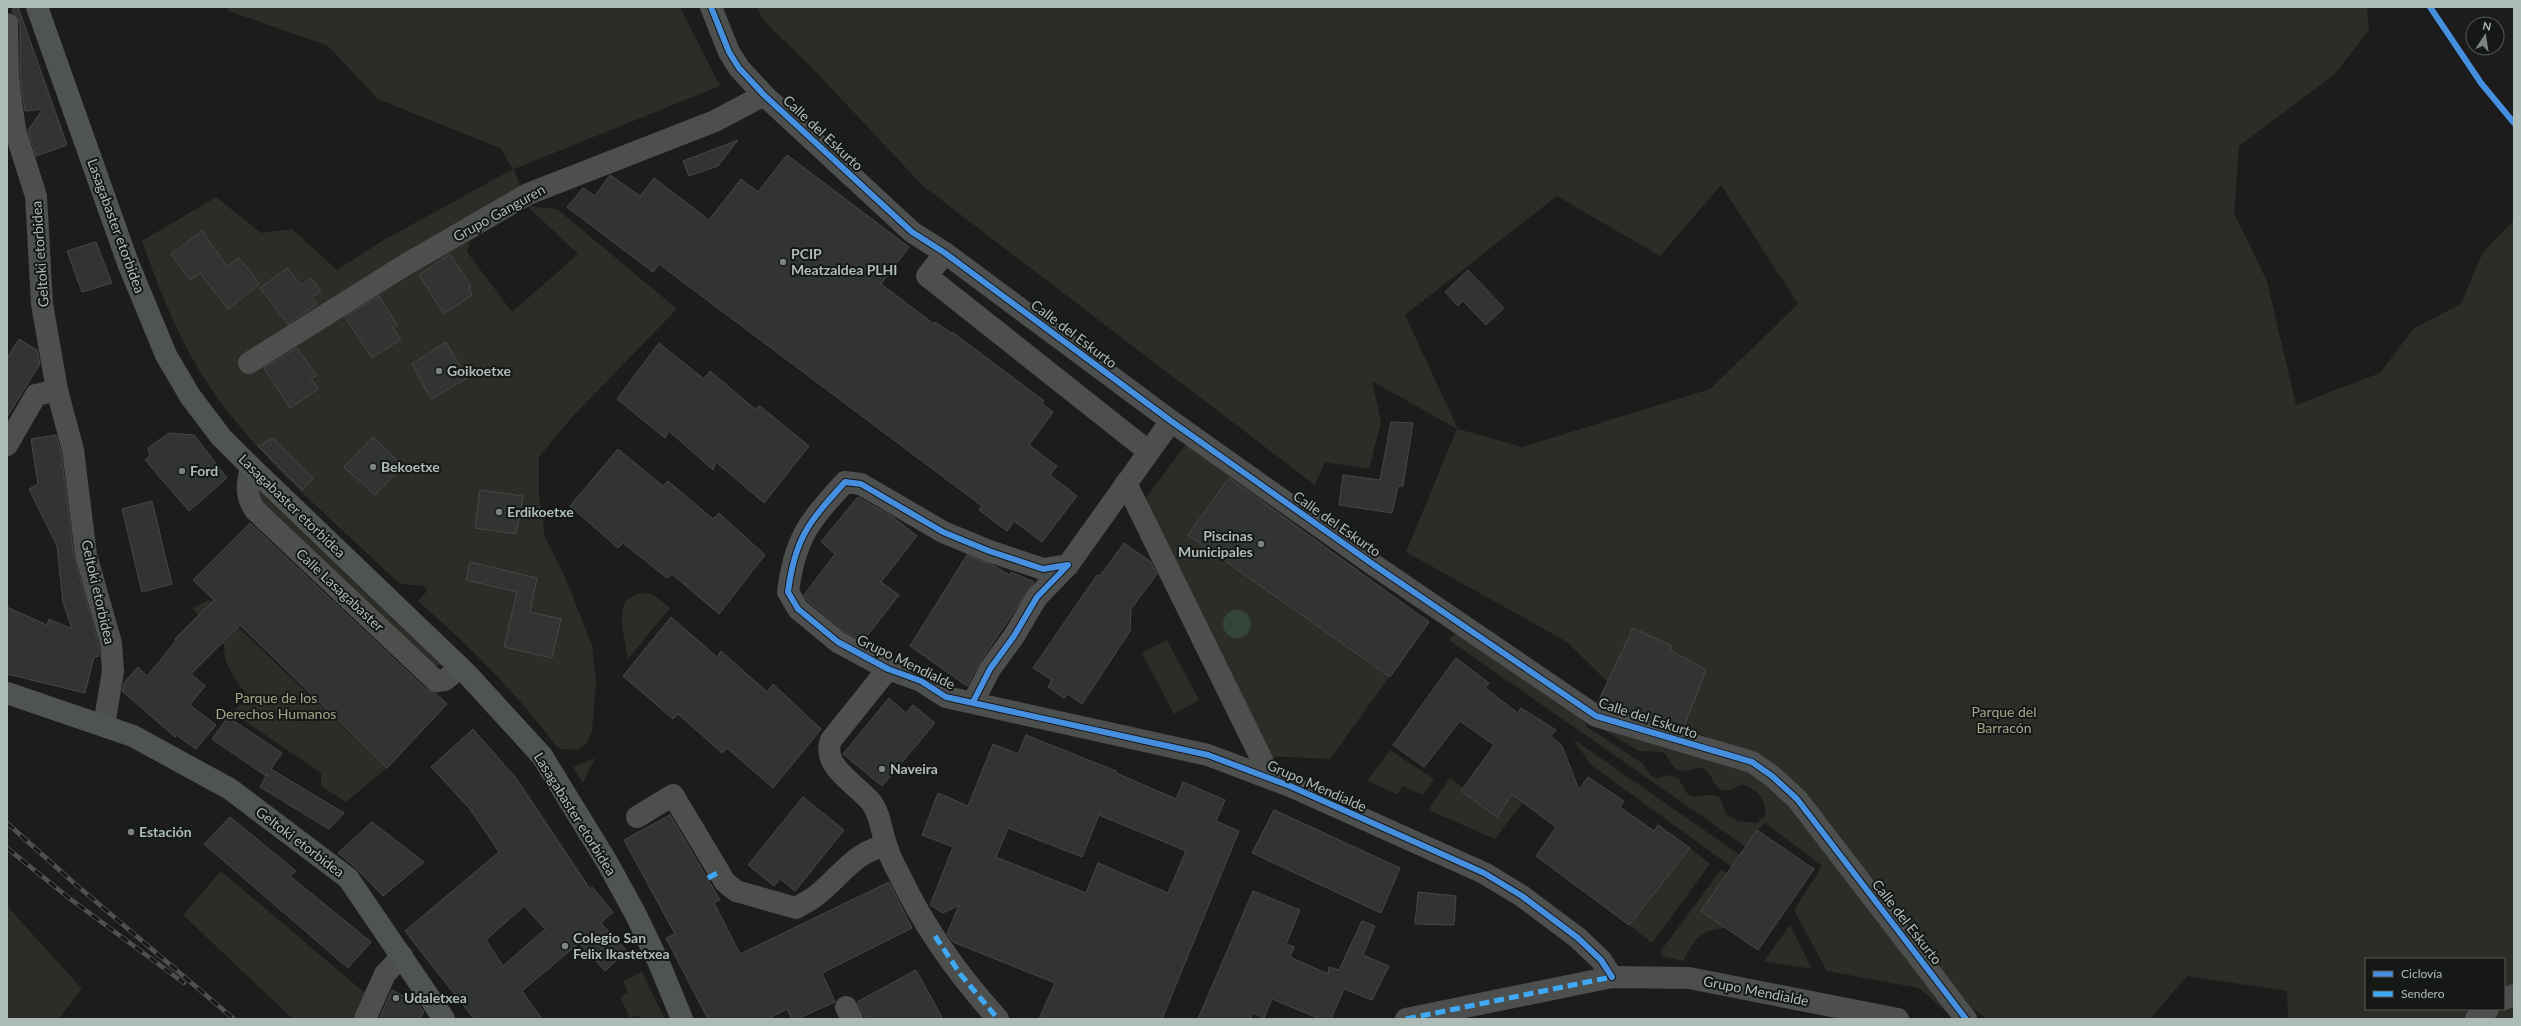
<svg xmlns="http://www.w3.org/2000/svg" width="2521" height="1026" font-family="Lato,sans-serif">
	<rect width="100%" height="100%" fill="#1c1c1c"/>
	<g fill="#2c2d26" fill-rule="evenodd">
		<path d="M227,7H680L720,86L514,169L527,206L557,209L677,309L573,416L539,457V495L545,537L565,577L592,645L596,682L592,731L586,743L578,750L561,749L556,746C516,692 468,645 418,601L427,591L424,586L400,584C337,524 255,456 208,384C178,339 160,291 142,241L216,197L261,233L292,229L337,270L382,241L513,169L500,148L378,99L328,46L229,11ZM527,206L578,254L512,312L467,252L470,241Z"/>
		<path d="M757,7H2367L2369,30L2334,75L2239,146L2234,213L2267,281L2296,405L2380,373L2414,328L2461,304L2483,252L2514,220V1019H2288L2287,991L2187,976L2150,1019L1986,1018L1973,1009L1773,765L1629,703L1567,642L1406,552L1457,429L1372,381L1381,422L1369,469L1325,462L1315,485L923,186L814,70L763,20ZM1721,185L1798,304L1710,389L1522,447L1458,429L1405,315L1557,196L1660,256ZM2366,959H2504V1009H2366Z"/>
		<polygon points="1186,444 1429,622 1330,759 1267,756 1143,502"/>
		<polygon points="258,486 442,665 434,666 259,502"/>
		<path d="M643,593L652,594L670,608L628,659C625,636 610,596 643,593Z"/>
		<path d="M209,600L387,768L346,802L321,786V773L233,713L247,695C235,679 223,665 224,645L192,608Z"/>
		<path d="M1455,633L1583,718L1587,727L1642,763L1651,776L1657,778L1668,775L1678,778C1681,782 1683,788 1686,792C1694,802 1708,791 1719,797L1727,815L1738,821L1757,823L1765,816C1768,802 1757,788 1743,785C1737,785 1734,789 1729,790C1713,793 1714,774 1704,769C1695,765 1686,774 1677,769C1671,766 1669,757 1663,752L1639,751L1596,725L1735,764L1763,782L1787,803L1949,1008L1945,1011L1919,988L1827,971L1794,910L1822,866L1765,823L1757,830L1746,847L1449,640Z"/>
		<polygon points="1167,640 1199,700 1174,714 1142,653"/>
		<polygon points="1573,739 1740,855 1732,867 1591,765"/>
		<polygon points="1390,750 1434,779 1423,795 1403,786 1397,794 1367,781"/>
		<polygon points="1537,757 1523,802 1495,839 1428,810 1450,778 1463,788 1461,791 1497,817"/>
		<polygon points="595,758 583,783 573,767"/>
		<polygon points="1690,848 1710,864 1652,943 1629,925"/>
		<path d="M1721,870L1727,874L1726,928C1697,931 1697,937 1683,961L1664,957L1660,952Z"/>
		<polygon points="221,871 365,993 353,1019 293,1019 183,915"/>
		<polygon points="7,906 82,989 58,1019 7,1019"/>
		<polygon points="1790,925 1812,969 1764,961"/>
		<polygon points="642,972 665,1019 641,1019 638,1015 630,1018 620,997 628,993 623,981"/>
	</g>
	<circle fill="#34443b" cx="1237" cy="624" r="14"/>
	<g fill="#323434" stroke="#444847" fill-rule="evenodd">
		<polygon points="13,7 18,7 67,145 36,156 28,130 43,109 25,111 20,77 20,24 13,13"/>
		<polygon points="738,140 718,166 689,176 683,161"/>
		<polygon points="787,155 909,247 881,284 934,324 935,322 951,333 952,332 1044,401 1042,404 1053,412 1029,445 1057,466 1050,475 1077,496 1042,542 1014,521 1007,531 979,510 982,506 659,264 653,272 567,207 583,188 595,196 610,175 640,196 654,178 709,220 741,179 758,192"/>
		<polygon points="202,231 227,266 239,258 260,284 228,309 200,273 190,280 171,254"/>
		<polygon points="96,242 112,283 82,292 67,251"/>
		<polygon points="450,254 471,286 469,287 472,295 444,314 419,275"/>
		<polygon points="287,268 301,285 311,278 321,291 312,297 317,304 288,324 260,288"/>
		<polygon points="1468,270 1504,308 1486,325 1463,301 1458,306 1445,292"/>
		<polygon points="379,296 397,325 392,327 401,339 372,358 345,317"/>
		<polygon points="19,339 37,350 40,364 7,417 7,358"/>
		<polygon points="446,342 467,378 431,399 412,364"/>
		<polygon points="659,343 704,379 710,371 755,409 760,406 809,446 764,503 716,462 713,470 669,431 665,438 617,399"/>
		<polygon points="297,348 317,376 311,378 318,389 290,408 264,368"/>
		<polygon points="1391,422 1413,423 1403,486 1398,486 1392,513 1339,505 1343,475 1380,480"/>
		<polygon points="169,433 194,435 227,478 189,511 145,460 150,456 148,448"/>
		<polygon points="56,435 61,452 74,557 99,645 99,656 94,657 85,693 7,674 7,607 47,625 49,619 72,629 63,602 57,546 29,489 38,484 31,439"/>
		<polygon points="373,437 403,466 375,495 344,467"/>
		<polygon points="273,438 313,478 302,490 258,446"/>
		<polygon points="618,449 663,486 668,481 713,519 719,513 765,555 719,614 672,574 667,578 623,543 618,548 570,506"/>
		<polygon points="1229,478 1429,622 1390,677 1188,535"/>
		<polygon points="480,490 523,496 516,534 475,528"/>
		<polygon points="858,497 893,517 917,536 881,582 899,595 863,641 845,632 808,601 804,595 835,554 821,542"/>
		<polygon points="152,501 172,584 142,592 122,509"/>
		<polygon points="250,523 427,690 435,693 447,704 387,768 240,625 191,674 205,686 190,705 216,725 196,749 176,735 175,737 122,691 124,683 138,667 147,676 176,641 175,639 214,600 193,580"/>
		<polygon points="1124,543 1151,562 1157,574 1131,609 1130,631 1082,704 1068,694 1064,698 1048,687 1052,680 1033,668 1097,575 1100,576"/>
		<polygon points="967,555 995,566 1009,575 1011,572 1034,582 980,662 967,686 910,646"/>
		<polygon points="470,562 537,578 530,612 561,619 552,658 504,647 517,592 466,580"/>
		<polygon points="671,617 717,657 721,651 767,692 773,684 821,729 773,788 727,748 722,753 678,714 673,719 623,676"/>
		<polygon points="1633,628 1672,646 1670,650 1706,670 1683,729 1598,702"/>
		<polygon points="1456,658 1489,683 1485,688 1518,713 1521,708 1556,730 1551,736 1562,746 1579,790 1588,777 1624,801 1620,807 1654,831 1658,825 1690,848 1629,925 1536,856 1556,827 1512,794 1497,817 1461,791 1494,745 1460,721 1424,767 1393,745"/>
		<polygon points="889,698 906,713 913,705 935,723 882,786 843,754"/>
		<polygon points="228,717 282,753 271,769 344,813 329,829 260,787 268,773 266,776 212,739"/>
		<path d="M473,729L516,778L590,889L592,887L613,912L601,923L627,951L605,971L579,943L522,991L542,1019H474L405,931L499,852L470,809L431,767ZM524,906L545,929L503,966L486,940Z"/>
		<path d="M1026,735L1116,771V773L1176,799L1183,782L1225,800L1216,821L1239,831L1162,1019H1039L1055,983L953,942L947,934L959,905L943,913L930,905L953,847L922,835L938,793L968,806L993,744L1018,754ZM1099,815L1186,851L1168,893L1098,863L1086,893L996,857L1008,828L1082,857Z"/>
		<polygon points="803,797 844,830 795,891 780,879 774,886 748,865"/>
		<polygon points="1274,810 1400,868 1381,913 1252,853"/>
		<polygon points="670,815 720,900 714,903 740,954 889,882 912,928 822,973 835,1002 797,1019 792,1019 787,1009 768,1019 708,1019 666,938 675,934 624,840"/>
		<polygon points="230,817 296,871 290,876 371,942 348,968 204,844"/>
		<polygon points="372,822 424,862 383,896 355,867 338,853"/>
		<polygon points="1757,830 1814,869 1758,950 1701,911"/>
		<polygon points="1253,891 1300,910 1286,944 1294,947 1290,957 1328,974 1329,967 1339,970 1362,921 1375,926 1363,955 1389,966 1372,1000 1344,989 1331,1019 1320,1019 1272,999 1264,1018 1253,1013 1250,1019 1198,1019"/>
		<polygon points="1418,892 1456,896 1454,925 1415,924"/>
		<polygon points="916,970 943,1019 866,1019 857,1002"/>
		<polygon points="392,990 418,1004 424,1012 420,1019 379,1019"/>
	</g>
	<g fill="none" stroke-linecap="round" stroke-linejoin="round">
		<g stroke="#4c4f4e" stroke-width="22">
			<polyline points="711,7 729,52 739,68 764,95 912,232 945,253 1171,421 1374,565 1596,716 1752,762 1772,776 1797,799 1966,1019"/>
			<polyline points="7,24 8,78 15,130 36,196 42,304 57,390 73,450 86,555 111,643 113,671 104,725"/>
			<polyline points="945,253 927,276 1148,451"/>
			<polyline points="249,363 405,265 528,194 715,121 764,95"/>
			<polyline points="7,445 36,395 57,390"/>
			<path d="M251,467C247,484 245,495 255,510L436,681L445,680L460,667"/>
			<polyline points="1126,483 1263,762 1261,774"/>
			<polyline points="1068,565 1171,421"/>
			<path d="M888,669L831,740C821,766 856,784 871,802C880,813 881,830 886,844C889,854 894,865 899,874C924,927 959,976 998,1019"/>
			<path d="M973,702L990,669L1014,636L1037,597L1068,565L1043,569L989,551L943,532L861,484L845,482C809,522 795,537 788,592L798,609L838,642L888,669L921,681L946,697L1208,755L1290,786L1484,873L1522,896L1578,938L1601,960L1612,977"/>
			<path d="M637,817L673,795L725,882L736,891L796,908C803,904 811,900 817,895C840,877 856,850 886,846"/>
			<polyline points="2504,999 2514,995"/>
			<polyline points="846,1007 852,1019"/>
			<polyline points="365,1019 385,974 402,956"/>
			<polyline points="1406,1019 1612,977 1689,978 1898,1019"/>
			<polyline points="2476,1019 2488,1009"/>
		</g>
		<g stroke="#505353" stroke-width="22">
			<polyline points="37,7 128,263 166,355 190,396 221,437 251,467 468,675 542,756 607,862 636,915 659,963 682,1019"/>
			<polyline points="7,693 133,736 230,789 348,878 444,1019"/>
		</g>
		<g stroke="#4d5150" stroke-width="4.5">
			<g id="rail">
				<polyline points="7,823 74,883 234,1019"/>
				<polyline points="7,848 69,898 184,983"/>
			</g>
		</g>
		<use href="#rail" stroke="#161818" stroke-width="3" stroke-dasharray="9" stroke-linecap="butt"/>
		<g stroke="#3fa9f5" stroke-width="5" stroke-dasharray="10 5" stroke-linecap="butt">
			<polyline points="708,878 719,872"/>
			<polyline points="935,936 961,975 998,1019"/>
			<polyline points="1406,1019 1612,977"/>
		</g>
		<g stroke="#161818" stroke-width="8">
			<g id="cycleway">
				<polyline points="711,7 729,52 739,68 764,95 912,232 945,253 1171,421 1374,565 1596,716 1752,762 1772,776 1797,799 1966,1019"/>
				<polyline points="2430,7 2481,83 2514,123"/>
				<path d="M973,702L990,669L1014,636L1037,597L1068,565L1043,569L989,551L943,532L861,484L845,482C809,522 795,537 788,592L798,609L838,642L888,669L921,681L946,697L1208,755L1290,786L1484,873L1522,896L1578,938L1601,960L1612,977"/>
			</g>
		</g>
		<use href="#cycleway" stroke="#468fdf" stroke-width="6"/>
	</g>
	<g fill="#7b8481" stroke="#161818" stroke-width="1.5">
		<circle cx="783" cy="262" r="4"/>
		<circle cx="439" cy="371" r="4"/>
		<circle cx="373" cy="467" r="4"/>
		<circle cx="182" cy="471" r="4"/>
		<circle cx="499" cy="512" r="4"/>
		<circle cx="1261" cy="544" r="4"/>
		<circle cx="882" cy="769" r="4"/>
		<circle cx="131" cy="832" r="4"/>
		<circle cx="565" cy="946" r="4"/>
		<circle cx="396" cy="998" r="4"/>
	</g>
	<g text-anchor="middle" stroke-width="4" stroke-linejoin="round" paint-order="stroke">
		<g font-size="14" fill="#aebcb7" stroke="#161818">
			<text transform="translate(823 133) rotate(43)" y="5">Calle del Eskurto</text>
			<text transform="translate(499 213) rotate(-29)" y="5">Grupo Ganguren</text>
			<text transform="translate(116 226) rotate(70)" y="5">Lasagabaster etorbidea</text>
			<text transform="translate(40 254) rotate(-94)" y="5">Geltoki etorbidea</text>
			<text transform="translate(1074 334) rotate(37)" y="5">Calle del Eskurto</text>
			<text transform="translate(292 506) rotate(44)" y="5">Lasagabaster etorbidea</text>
			<text transform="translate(1337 524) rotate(35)" y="5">Calle del Eskurto</text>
			<text transform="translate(340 590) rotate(43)" y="5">Calle Lasagabaster</text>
			<text transform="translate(98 592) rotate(77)" y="5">Geltoki etorbidea</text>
			<text transform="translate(906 662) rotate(26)" y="5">Grupo Mendialde</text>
			<text transform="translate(1648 718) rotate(18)" y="5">Calle del Eskurto</text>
			<text transform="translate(1317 786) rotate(24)" y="5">Grupo Mendialde</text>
			<text transform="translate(575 814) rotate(58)" y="5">Lasagabaster etorbidea</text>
			<text transform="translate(300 842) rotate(37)" y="5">Geltoki etorbidea</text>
			<text transform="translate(1907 922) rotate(52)" y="5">Calle del Eskurto</text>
			<text transform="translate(1756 991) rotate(11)" y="5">Grupo Mendialde</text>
		</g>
		<g font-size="14" font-weight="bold" fill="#aebcb7" stroke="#161818" text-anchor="start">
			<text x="791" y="259">PCIP<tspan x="791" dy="16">Meatzaldea PLHI</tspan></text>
			<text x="447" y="376">Goikoetxe</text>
			<text x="381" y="472">Bekoetxe</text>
			<text x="190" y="476">Ford</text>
			<text x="507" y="517">Erdikoetxe</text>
			<text x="1253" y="541" text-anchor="end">Piscinas<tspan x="1253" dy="16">Municipales</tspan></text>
			<text x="890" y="774">Naveira</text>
			<text x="139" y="837">Estación</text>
			<text x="573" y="943">Colegio San<tspan x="573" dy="16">Felix Ikastetxea</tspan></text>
			<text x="404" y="1003">Udaletxea</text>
		</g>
		<g font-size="14" fill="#a4a587" stroke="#161818">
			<text x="276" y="703">Parque de los<tspan x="276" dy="16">Derechos Humanos</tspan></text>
			<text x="2004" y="717">Parque del<tspan x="2004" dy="16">Barracón</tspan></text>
		</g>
	</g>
	<rect width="2521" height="1026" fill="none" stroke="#aebcb7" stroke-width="16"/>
	<rect x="2365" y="958" width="140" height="52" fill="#161818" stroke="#535a58"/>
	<rect x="2373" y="971" width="20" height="6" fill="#468fdf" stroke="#535a58"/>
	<text x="2401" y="978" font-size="12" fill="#aebcb7">Ciclovía</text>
	<rect x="2373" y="991" width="20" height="6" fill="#3fa9f5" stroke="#535a58"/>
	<text x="2401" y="998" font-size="12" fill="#aebcb7">Sendero</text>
	<g transform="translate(2485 36) rotate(12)"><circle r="19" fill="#161818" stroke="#535a58"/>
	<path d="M0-3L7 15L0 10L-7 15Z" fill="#7b8481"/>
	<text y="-6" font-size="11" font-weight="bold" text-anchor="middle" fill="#aebcb7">N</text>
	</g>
</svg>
